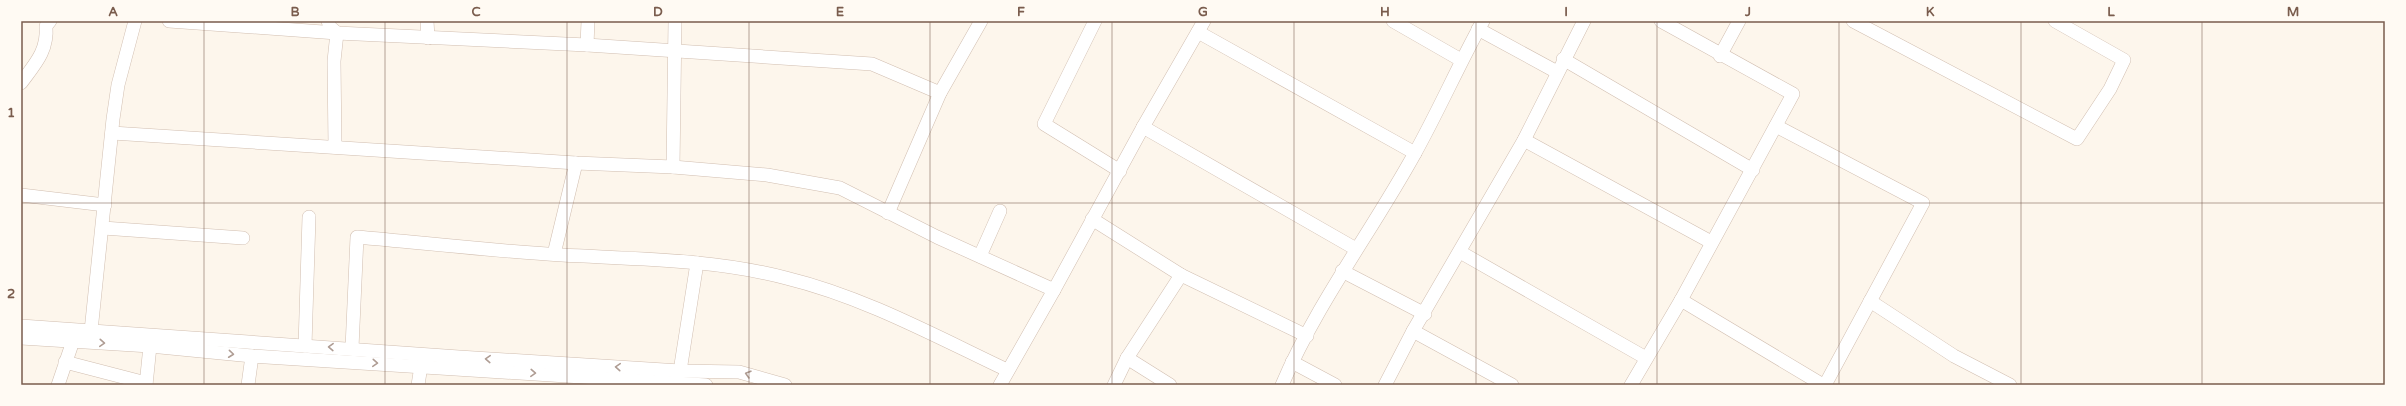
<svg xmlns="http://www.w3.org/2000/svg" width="2406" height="406" font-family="'Varela Round',sans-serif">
	<rect width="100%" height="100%" fill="#fdf6ec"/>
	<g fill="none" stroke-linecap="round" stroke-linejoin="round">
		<g stroke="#d1beb0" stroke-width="14">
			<g id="minor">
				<polyline points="169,21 337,33 587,45 872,64 940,93"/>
				<polyline points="328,21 330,27 337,33 334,61 335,147"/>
				<polyline points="427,21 428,38"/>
				<polyline points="1095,21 1044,124 1120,171"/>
				<polyline points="1393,21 1461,60"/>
				<polyline points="1853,21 2077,139 2110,89 2124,60 2055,21"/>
				<polyline points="1478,29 1557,72"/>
				<polyline points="1198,32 1415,153"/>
				<polyline points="587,45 588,21"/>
				<polyline points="1720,56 1739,21"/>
				<polyline points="1563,59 1753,170"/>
				<path d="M21,83C35,64 48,51 46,26L50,21"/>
				<polyline points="1776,126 1923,203 1825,385"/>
				<polyline points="1143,127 1356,249"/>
				<polyline points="112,133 576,163 673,167 767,175 840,188 937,237 1054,290"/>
				<polyline points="1524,140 1711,242"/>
				<polyline points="673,167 675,21"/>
				<polyline points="21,195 105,205"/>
				<polyline points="888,213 940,93 981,21"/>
				<polyline points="1092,219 1181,275 1307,336"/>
				<polyline points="103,228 243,238"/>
				<polyline points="1460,252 1646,358"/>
				<polyline points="554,254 576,163"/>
				<polyline points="980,256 1000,211"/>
				<polyline points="1342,271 1425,314"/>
				<polyline points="1681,300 1823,385"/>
				<polyline points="1870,301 1954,356 2010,385"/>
				<polyline points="21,326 459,357 680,371 739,372 785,385"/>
				<polyline points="91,331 113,119 118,85 135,21"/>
				<polyline points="1413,331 1512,385"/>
				<polyline points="21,338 150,346 252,356 706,385"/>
				<polyline points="305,346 309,217"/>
				<path d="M352,348L357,237C425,243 493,251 562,255C636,259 714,259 786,278C864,297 935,336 1007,370"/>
				<polyline points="1127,358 1170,385"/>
				<polyline points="65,362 146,383"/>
				<polyline points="1292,362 1335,385"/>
				<polyline points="680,371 697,263"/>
				<polyline points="58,385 73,341"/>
				<polyline points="146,385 150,346"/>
				<polyline points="248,385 252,356"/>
				<polyline points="418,385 421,366"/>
				<polyline points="1000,385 1054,290 1143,127 1204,21"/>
				<polyline points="1114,385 1127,358 1181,275"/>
				<path d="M1282,385C1317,303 1372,231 1415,153C1439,110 1459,64 1483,21"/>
				<polyline points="1385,385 1413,331 1524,140 1584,21"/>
				<polyline points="1631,385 1681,300 1793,94 1661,21"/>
			</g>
		</g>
		<use href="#minor" stroke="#fff" stroke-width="13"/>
	</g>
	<defs><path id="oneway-chevron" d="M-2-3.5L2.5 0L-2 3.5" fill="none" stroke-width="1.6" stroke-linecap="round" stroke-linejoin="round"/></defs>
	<g stroke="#af9d94">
		<use href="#oneway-chevron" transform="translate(102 343) rotate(4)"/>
		<use href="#oneway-chevron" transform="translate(331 347) rotate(-178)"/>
		<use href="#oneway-chevron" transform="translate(231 354) rotate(6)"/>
		<use href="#oneway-chevron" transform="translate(488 359) rotate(-177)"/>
		<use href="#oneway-chevron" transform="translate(375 363) rotate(4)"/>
		<use href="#oneway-chevron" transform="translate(618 367) rotate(-176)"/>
		<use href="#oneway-chevron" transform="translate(533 373) rotate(3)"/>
		<use href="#oneway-chevron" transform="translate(748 374) rotate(-164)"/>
	</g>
	<path fill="none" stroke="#7a5c4d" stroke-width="1" stroke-opacity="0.55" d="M204,21V385M385,21V385M567,21V385M749,21V385M930,21V385M1112,21V385M1294,21V385M1476,21V385M1657,21V385M1839,21V385M2021,21V385M2202,21V385M21,203H2385"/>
	<rect width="2406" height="406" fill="none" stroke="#fffaf3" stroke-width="44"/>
	<rect x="22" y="22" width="2362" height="362" fill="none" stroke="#7a5c4d" stroke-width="1.5"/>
	<g font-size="13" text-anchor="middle" font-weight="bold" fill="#7a5c4d">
		<text x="113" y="16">A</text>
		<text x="295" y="16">B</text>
		<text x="476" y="16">C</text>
		<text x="658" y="16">D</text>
		<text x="840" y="16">E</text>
		<text x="1021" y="16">F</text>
		<text x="1203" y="16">G</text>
		<text x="1385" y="16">H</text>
		<text x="1566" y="16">I</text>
		<text x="1748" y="16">J</text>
		<text x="1930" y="16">K</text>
		<text x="2111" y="16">L</text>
		<text x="2293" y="16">M</text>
		<text x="11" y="117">1</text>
		<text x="11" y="298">2</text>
	</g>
</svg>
